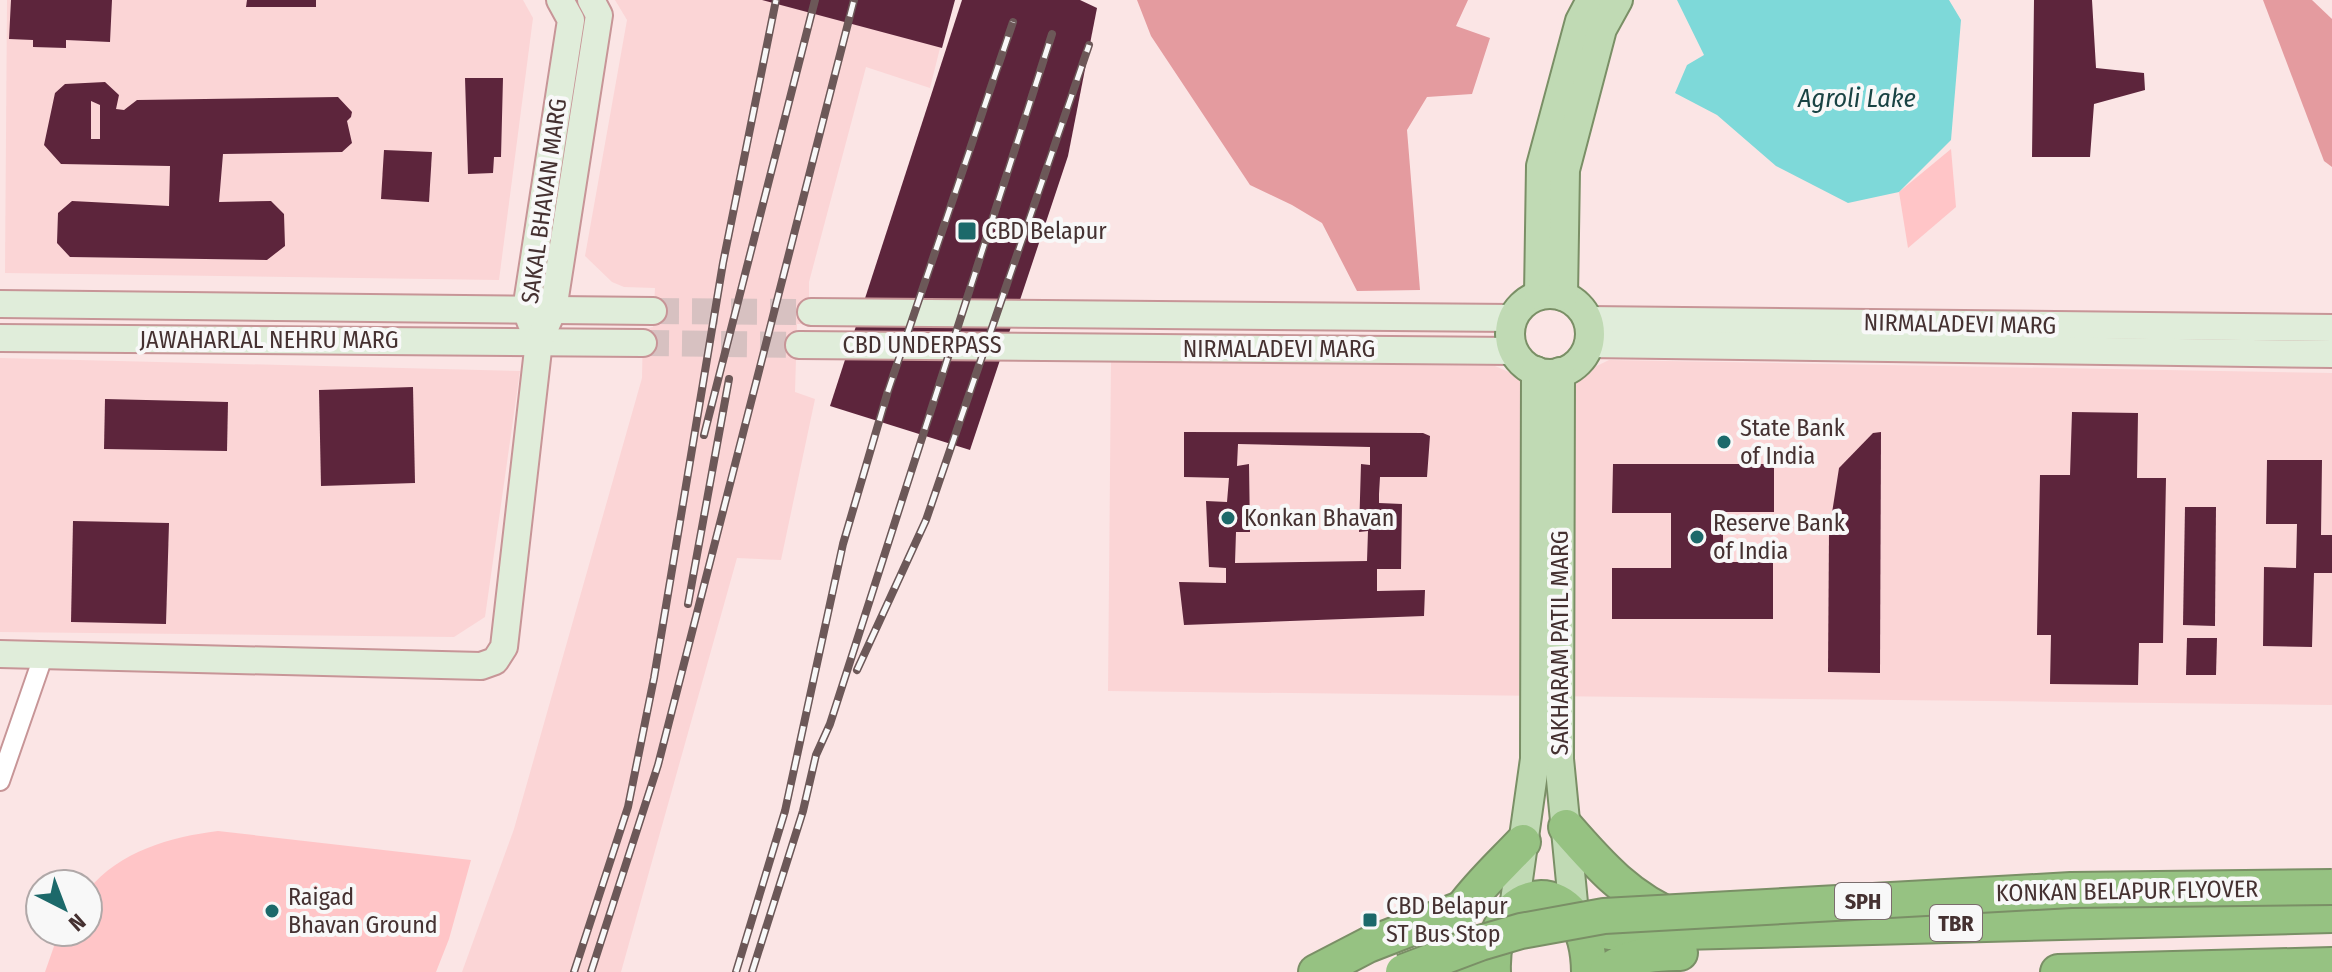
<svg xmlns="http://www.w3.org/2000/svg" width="2332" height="972" font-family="'Fira Sans Condensed',sans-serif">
	<rect width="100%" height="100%" fill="#fbe5e5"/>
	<g fill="#fbd5d6">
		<polygon points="7,0 523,0 533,18 499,280 5,273"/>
		<polygon points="615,0 952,0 930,88 866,67 809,282 809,324 797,324 795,392 815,399 781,560 737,558 621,972 462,972 514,829 642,378 643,329 653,327 655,288 624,287 612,282 585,256 627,20"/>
		<polygon points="0,358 520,371 485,617 454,637 0,632"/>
		<polygon points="1609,360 2332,373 2332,705 1108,691 1111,362 1495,366 1536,384 1560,384"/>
	</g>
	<g fill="#ffc5c7">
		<polygon points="1951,149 1956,207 1908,248 1899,192"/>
		<path d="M218,831L471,860L449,939L436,972H45L59,932H88V890C120,851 170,837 218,831Z"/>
	</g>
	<g fill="#e49b9f">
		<polygon points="1137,0 1468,0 1456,26 1490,38 1472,94 1427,97 1407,130 1420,290 1357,291 1322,223 1292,205 1250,185 1151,36"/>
		<polygon points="2263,0 2312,0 2332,19 2332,167 2324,161"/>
	</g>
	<polygon fill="#7ed9d9" points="1677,0 1949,0 1961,20 1951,140 1899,192 1848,203 1776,166 1717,115 1675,93 1687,65 1704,55"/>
	<g fill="#5d253c" fill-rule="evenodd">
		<polygon points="11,0 112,0 110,42 66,40 66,48 33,47 33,40 9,39"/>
		<polygon points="247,0 316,0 316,7 246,7"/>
		<polygon points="762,0 955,0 942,48"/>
		<polygon points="962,0 1080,0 1097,8 1068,156 970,450 830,406"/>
		<polygon points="2034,0 2092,0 2096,68 2144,73 2145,90 2094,104 2090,157 2032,157"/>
		<polygon points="465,78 503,78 501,157 494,157 493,173 468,174"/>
		<path d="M105,82L119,95L116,109L124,110L137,100L338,97L352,112L351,117L347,121L352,143L342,152L223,154L219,202L271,201L284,214L285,246L267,260L70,257L57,243L58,213L72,201L169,206L170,166L61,164L44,145L55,93L65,84ZM91,101L100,105V139H91Z"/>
		<polygon points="384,150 432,152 429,202 381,199"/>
		<polygon points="413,387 415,483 321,486 319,390"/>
		<polygon points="105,399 228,402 227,451 104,449"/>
		<polygon points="2072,412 2138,413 2137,478 2166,478 2163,643 2139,643 2138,685 2050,684 2051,635 2037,635 2040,475 2070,475"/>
		<path d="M1184,432L1423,433L1430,436L1427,477H1380L1379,494V503L1402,504L1401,569H1377V591L1425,590L1424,616L1184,625L1179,582L1226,583V568L1209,567L1206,501L1227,502L1229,478L1184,477ZM1238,444L1370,447V465L1361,464L1359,532L1368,531L1367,561L1235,563L1236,532H1250L1249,464L1237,466Z"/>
		<polygon points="1881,432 1880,673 1828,672 1829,532 1839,468 1873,433"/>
		<polygon points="2267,460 2322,460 2321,535 2332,535 2332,573 2314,573 2312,647 2263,646 2264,567 2296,568 2297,524 2266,524"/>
		<polygon points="1613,464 1774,464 1774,512 1723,512 1723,562 1773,562 1773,619 1612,619 1612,568 1671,568 1671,513 1612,513"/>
		<polygon points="2185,507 2216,507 2215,626 2183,625"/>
		<polygon points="73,521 169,523 166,624 71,622"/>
		<polygon points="2187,638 2217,638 2216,675 2186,675"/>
	</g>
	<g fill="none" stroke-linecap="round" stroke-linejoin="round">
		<g stroke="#d7c1c1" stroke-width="26" stroke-dasharray="26 13" stroke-linecap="butt">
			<polyline points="653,311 811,312"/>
			<polyline points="643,343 799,345"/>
		</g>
		<g stroke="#c79597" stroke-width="22">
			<polyline id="street" points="0,781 44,654"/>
		</g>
		<g stroke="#c79597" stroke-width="30">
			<g id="secondary">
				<polyline points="0,304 653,311"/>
				<polyline points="811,312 1513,318"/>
				<polyline points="1588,320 2332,328"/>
				<polyline points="531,323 526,310 571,20 560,0"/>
				<polyline points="0,338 643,343"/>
				<polyline points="1588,344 2332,354"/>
				<polyline points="799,345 1514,351"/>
				<polyline points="0,654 481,666 495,661 504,647 539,341 553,310 599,15 591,0"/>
			</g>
		</g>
		<g stroke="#7a8f66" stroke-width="32">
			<g id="primary">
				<circle cx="1550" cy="334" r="40"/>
				<polyline points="1539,295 1541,166 1580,21 1591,0"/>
				<polyline points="1563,296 1565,170 1602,29 1618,0"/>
				<polyline points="1560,372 1559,759 1574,913"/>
				<polyline points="1514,908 1535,759 1536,371"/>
			</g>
		</g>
		<g stroke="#7a8f66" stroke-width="38">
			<g id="highway">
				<path d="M1566,827C1599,865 1630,900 1679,919"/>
				<polyline points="1581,927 1610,932 1642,933 2332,915"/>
				<polyline points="1316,972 1368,945 1458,910"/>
				<path d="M1433,972C1449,911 1481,886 1523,842"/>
				<polyline points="1459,972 1492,960"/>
				<path d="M1493,972C1489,878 1588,869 1589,972"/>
				<path d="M1607,972C1630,954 1652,954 1680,953"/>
				<polyline points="2058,972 2332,965"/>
			</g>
		</g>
		<use href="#street" stroke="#fff" stroke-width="18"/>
		<use href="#secondary" stroke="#e0edda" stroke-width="26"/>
		<use href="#primary" stroke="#c0dab4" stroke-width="28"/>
		<use href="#highway" stroke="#96c282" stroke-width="34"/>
		<g stroke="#6c5858" stroke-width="8">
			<g id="rail">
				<polyline points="704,435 815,0"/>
				<polyline points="688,604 729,379"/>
				<polyline points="857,670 926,520 1089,45"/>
				<polyline points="574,972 628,807 654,678 723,263 776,0"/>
				<polyline points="591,972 658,765 854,0"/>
				<polyline points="736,972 785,811 843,544 888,391 1013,22"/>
				<polyline points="752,972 803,811 816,755 830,724 1052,34"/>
			</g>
		</g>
		<use href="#rail" stroke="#f8f8f8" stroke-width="5" stroke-dasharray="15" stroke-linecap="butt"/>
		<g stroke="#7a8f66" stroke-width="38" stroke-linecap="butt">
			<polyline id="highway-bridge" points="1403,972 1480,943 1521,931 1604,916 2071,890 2332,887"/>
		</g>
		<use href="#highway-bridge" stroke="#96c282" stroke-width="34"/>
	</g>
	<g fill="#1c696a" stroke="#f8f8f8" stroke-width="3">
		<rect x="957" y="221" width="20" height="20" rx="4"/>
		<circle cx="1724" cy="442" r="8"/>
		<circle cx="1228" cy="518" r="8"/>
		<circle cx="1697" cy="537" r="8"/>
		<circle cx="272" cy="911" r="8"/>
		<rect x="1362" y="912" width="16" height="16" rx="4"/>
	</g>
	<g text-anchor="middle" stroke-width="8" stroke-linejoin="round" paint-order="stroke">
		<g fill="#f8f8f8" stroke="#7b6d6d" stroke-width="2">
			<rect x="1835" y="883" width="56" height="36" rx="6"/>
			<rect x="1930" y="905" width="52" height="36" rx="6"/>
		</g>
		<g font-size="22" font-weight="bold" fill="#453131">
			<text x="1863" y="909">SPH</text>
			<text x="1956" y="931">TBR</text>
		</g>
		<g font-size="24" fill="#453131" stroke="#f8f8f8">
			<text transform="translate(544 201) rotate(-82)" y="8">SAKAL BHAVAN MARG</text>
			<text transform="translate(1960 324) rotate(1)" y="8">NIRMALADEVI MARG</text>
			<text x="269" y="348">JAWAHARLAL NEHRU MARG</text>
			<text x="922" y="353">CBD UNDERPASS</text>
			<text x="1279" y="357">NIRMALADEVI MARG</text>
			<text transform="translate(1560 643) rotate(-90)" y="8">SAKHARAM PATIL MARG</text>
			<text transform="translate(2127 891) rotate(-1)" y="8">KONKAN BELAPUR FLYOVER</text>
		</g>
		<g font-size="24" fill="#453131" stroke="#f8f8f8" text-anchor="start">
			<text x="985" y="239">CBD Belapur</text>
			<text x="1740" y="436">State Bank<tspan x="1740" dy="28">of India</tspan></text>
			<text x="1244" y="526">Konkan Bhavan</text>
			<text x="1713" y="531">Reserve Bank<tspan x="1713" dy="28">of India</tspan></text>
			<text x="288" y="905">Raigad<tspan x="288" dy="28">Bhavan Ground</tspan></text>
			<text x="1386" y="914">CBD Belapur<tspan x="1386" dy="28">ST Bus Stop</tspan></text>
		</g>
		<g font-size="26" font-style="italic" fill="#194344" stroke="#f8f8f8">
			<text x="1857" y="107">Agroli Lake</text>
		</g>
	</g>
	<g transform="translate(64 908) rotate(138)"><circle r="38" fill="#f8f8f8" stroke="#b0a8a8" stroke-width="2"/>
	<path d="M0-6L14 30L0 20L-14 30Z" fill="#1c696a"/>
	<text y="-12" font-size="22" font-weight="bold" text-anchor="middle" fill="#453131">N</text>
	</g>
</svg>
